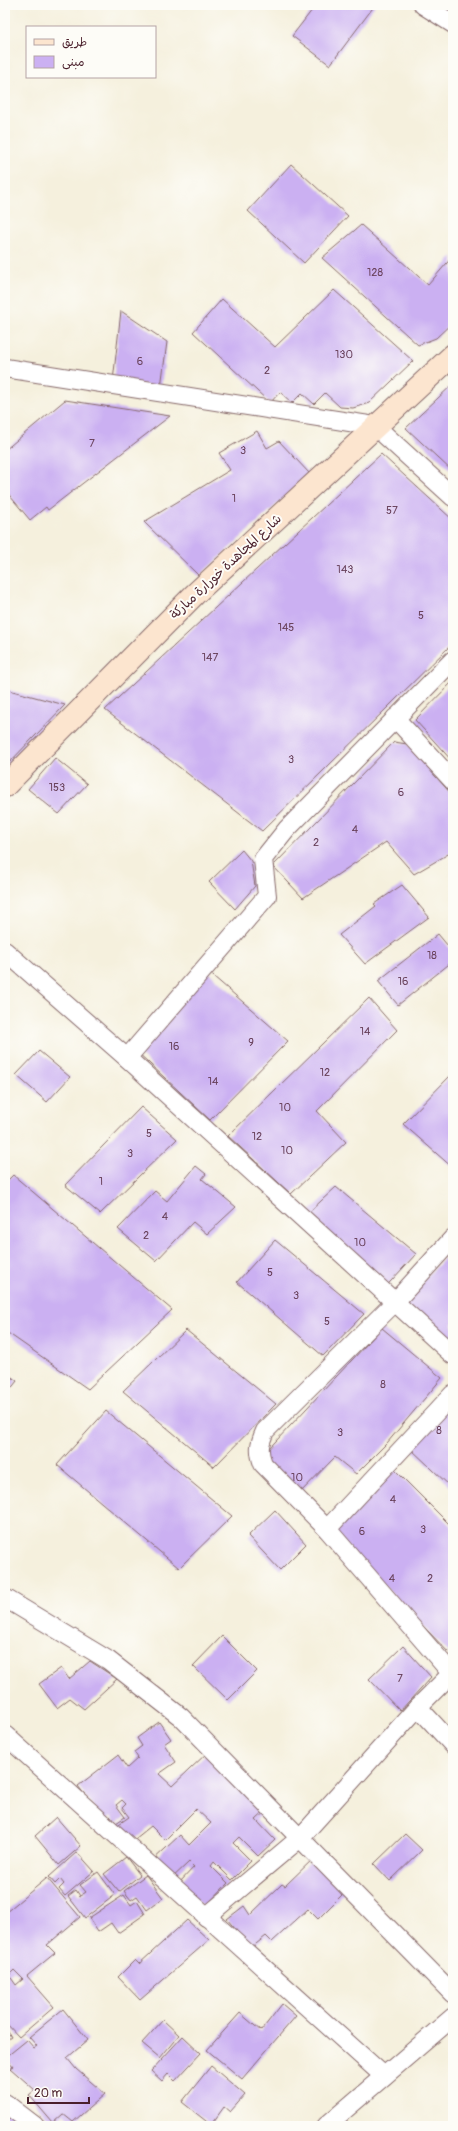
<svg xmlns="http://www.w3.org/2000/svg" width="458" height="2131" font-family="Pangolin,'Playpen Sans Arabic',sans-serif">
	<rect width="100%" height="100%" fill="#fdfcf7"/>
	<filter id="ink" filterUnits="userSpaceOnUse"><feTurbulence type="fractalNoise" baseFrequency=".025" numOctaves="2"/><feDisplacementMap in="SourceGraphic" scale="8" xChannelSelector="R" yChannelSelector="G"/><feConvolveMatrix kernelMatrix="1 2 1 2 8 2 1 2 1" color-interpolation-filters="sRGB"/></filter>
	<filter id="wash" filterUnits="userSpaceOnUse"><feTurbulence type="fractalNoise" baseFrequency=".012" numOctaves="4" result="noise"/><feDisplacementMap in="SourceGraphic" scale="16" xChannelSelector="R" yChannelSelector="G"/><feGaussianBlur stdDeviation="0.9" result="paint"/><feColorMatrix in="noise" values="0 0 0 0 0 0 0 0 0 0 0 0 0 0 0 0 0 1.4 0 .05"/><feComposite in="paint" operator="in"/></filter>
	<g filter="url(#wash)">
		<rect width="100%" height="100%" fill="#f5f0dd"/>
		<g id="blocks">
			<g fill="#cbb0f2" fill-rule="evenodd">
				<polygon points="316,5 375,5 330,65 292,36"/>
				<polygon points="442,5 453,5 453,12"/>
				<polygon points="291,164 348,216 304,263 248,211"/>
				<polygon points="361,225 428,285 453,256 453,322 436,338 418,345 322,258"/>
				<polygon points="334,290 413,361 369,403 353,408 340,407 325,393 314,404 302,393 292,403 280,392 270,403 193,332 222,299 275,347"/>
				<polygon points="121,311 167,342 161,387 113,381"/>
				<polygon points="453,384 453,472 406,428"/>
				<polygon points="65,400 170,416 48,510 46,507 30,520 5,490 5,450"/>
				<polygon points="257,431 267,448 279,441 310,474 199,576 144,522 230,470 219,453"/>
				<polygon points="381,454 453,520 453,643 262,831 105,710"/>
				<polygon points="453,681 453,762 415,720"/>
				<polygon points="5,689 65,705 5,767"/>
				<polygon points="394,742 407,744 453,796 453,856 450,853 414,874 386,842 303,898 273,866"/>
				<polygon points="55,758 87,784 59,814 28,789"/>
				<polygon points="242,850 251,861 255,886 235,909 209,882"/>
				<polygon points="402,885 429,917 365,964 339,935 376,906 374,904"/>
				<polygon points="438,934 453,952 453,961 398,1005 378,981"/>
				<polygon points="206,970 288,1041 210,1120 135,1050"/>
				<polygon points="369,998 397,1030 317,1111 346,1142 291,1194 228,1136"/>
				<polygon points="39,1051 70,1077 47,1102 16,1075"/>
				<polygon points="453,1073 453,1168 403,1124"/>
				<polygon points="141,1107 177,1139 100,1214 65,1185"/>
				<polygon points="196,1166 206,1174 202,1179 236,1207 207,1234 193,1222 156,1261 118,1229 155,1191 167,1201"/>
				<polygon points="13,1175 172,1310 88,1389 5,1331 5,1183"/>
				<polygon points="336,1187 416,1254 379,1294 307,1214"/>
				<polygon points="275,1240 364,1314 323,1356 237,1282"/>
				<polygon points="453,1249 453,1353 398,1309"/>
				<polygon points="382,1328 442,1378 387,1443 356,1474 335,1457 297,1496 260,1458"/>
				<polygon points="186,1330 276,1404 214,1467 123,1391"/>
				<polygon points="5,1372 17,1381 5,1396"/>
				<polygon points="447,1407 453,1413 453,1489 410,1448"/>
				<polygon points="106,1411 232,1516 179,1568 57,1465"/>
				<polygon points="393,1468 453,1528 453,1657 332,1532"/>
				<polygon points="275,1510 306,1544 280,1570 248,1536"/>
				<polygon points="222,1636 257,1671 228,1700 193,1666"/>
				<polygon points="403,1646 431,1677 400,1711 369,1679"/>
				<polygon points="90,1661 117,1679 84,1709 70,1698 57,1708 39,1684 61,1668 69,1679"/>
				<polygon points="159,1722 171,1739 164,1744 176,1762 159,1774 172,1786 207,1753 268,1809 256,1820 275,1840 258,1856 239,1837 233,1843 251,1861 232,1880 214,1862 211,1866 228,1883 204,1908 179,1883 194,1867 189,1862 169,1881 151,1862 180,1835 189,1845 211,1823 196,1809 165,1840 151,1826 130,1843 116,1826 129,1817 122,1808 126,1804 122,1800 116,1805 125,1817 116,1823 111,1816 105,1821 78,1786 118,1755 127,1768 138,1758 134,1752 142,1746 137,1738"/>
				<polygon points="56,1817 81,1846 59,1865 35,1836"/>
				<polygon points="405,1834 422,1850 390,1881 374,1864"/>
				<polygon points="77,1852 94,1871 65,1896 59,1889 64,1884 60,1879 55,1884 49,1877"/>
				<polygon points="317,1855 350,1887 318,1919 308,1909 272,1942 266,1936 251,1948 227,1919 244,1906 250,1915 282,1884 285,1886"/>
				<polygon points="126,1857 140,1875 119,1892 104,1874"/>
				<polygon points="98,1872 115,1895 85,1918 68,1896 76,1890 80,1896 86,1892 80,1885"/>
				<polygon points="146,1875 163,1898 147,1910 137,1896 131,1900 124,1891"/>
				<path d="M47,1878L80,1917L47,1945L55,1953L27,1976L54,2007L19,2037L5,2022V1913ZM14,1970L23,1979L16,1985L9,1975Z"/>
				<polygon points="124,1895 131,1905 137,1901 145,1914 118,1933 111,1923 98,1932 89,1918"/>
				<polygon points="187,1920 209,1940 140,2000 118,1977 135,1960 139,1964"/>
				<polygon points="282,2004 296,2016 242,2079 207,2050 240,2013 261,2031"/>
				<polygon points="63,2009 88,2040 67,2058 76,2069 105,2094 73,2122 63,2114 53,2123 29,2095 35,2090 10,2068 13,2066 6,2057 27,2040 34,2048 37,2046 29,2037"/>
				<polygon points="163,2020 179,2035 160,2058 142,2043"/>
				<polygon points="5,2027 11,2037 5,2041"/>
				<polygon points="183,2036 201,2053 175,2081 168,2074 162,2081 151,2071"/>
				<polygon points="211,2066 245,2095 230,2112 224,2107 211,2125 182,2102"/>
				<polygon points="5,2097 24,2113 12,2126 5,2125"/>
			</g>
		</g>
	</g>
	<g filter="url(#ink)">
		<use href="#blocks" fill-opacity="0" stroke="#866869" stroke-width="1"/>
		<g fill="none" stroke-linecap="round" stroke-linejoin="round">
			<g stroke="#866869" stroke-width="20">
				<g id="street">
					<polyline points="423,5 453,24"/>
					<polyline points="5,368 375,426 453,497"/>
					<polyline points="395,718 453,781"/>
					<polyline points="5,951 127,1058 267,896 263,859 287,829 453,660"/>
					<polyline points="127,1058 453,1355"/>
					<path d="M327,1529L263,1464C258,1451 259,1444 265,1431L394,1303L453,1238"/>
					<polyline points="5,1598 108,1660 181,1717 453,1994"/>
					<polyline points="452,1674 327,1529 453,1394"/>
					<polyline points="418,1707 453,1745"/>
					<polyline points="5,1735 384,2076"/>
					<polyline points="206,1917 300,1838 418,1707 453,1672"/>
					<polyline points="5,2103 35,2126"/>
					<polyline points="326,2126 453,2017"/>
				</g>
			</g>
			<g stroke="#866869" stroke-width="24">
				<polyline id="secondary" points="5,786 195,594 453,355"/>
			</g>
			<use href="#street" stroke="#fff" stroke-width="18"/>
			<use href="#secondary" stroke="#fce5cf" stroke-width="22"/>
		</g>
	</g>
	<g text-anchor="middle" stroke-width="4" stroke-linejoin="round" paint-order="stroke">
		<g font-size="11" fill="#6a435d">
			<text x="375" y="276">128</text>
			<text x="344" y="358">130</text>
			<text x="140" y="365">6</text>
			<text x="267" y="374">2</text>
			<text x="92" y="447">7</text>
			<text x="243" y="454">3</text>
			<text x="234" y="502">1</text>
			<text x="392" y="514">57</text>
			<text x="345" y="573">143</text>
			<text x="421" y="619">5</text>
			<text x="286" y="631">145</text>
			<text x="210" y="661">147</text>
			<text x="291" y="763">3</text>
			<text x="57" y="791">153</text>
			<text x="401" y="796">6</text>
			<text x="355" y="833">4</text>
			<text x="316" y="846">2</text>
			<text x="432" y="959">18</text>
			<text x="403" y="985">16</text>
			<text x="365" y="1035">14</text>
			<text x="251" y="1046">9</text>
			<text x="174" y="1050">16</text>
			<text x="325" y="1076">12</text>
			<text x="213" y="1085">14</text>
			<text x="285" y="1111">10</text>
			<text x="149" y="1137">5</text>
			<text x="257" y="1140">12</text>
			<text x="287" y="1154">10</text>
			<text x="130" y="1157">3</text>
			<text x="101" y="1185">1</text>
			<text x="165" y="1220">4</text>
			<text x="146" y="1239">2</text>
			<text x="360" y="1246">10</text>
			<text x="270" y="1276">5</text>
			<text x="296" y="1299">3</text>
			<text x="327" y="1325">5</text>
			<text x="383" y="1388">8</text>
			<text x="439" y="1434">8</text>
			<text x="340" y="1436">3</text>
			<text x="297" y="1481">10</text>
			<text x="393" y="1503">4</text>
			<text x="423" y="1533">3</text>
			<text x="362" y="1535">6</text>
			<text x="392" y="1582">4</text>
			<text x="430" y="1582">2</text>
			<text x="400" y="1682">7</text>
		</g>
		<g font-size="13" fill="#4a1f2b" stroke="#fdfcf7">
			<text transform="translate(225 566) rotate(-43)" y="5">شارع المجاهدة خورارة مباركة</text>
		</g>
	</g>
	<rect width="458" height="2131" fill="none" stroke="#fdfcf7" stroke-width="20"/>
	<rect x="26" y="26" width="130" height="52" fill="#fdfcf7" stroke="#b5a4a5"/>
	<rect x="34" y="39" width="20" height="6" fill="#fce5cf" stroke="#b5a4a5"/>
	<text x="62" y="46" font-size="12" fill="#4a1f2b">طريق</text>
	<rect x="34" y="56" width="20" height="12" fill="#cbb0f2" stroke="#b5a4a5"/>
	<text x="62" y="66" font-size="12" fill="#4a1f2b">مبنى</text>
	<path d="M28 2097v6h61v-6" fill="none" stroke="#4a1f2b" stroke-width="2"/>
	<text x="34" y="2097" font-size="12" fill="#4a1f2b" stroke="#fdfcf7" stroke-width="3" paint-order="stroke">20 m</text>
</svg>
